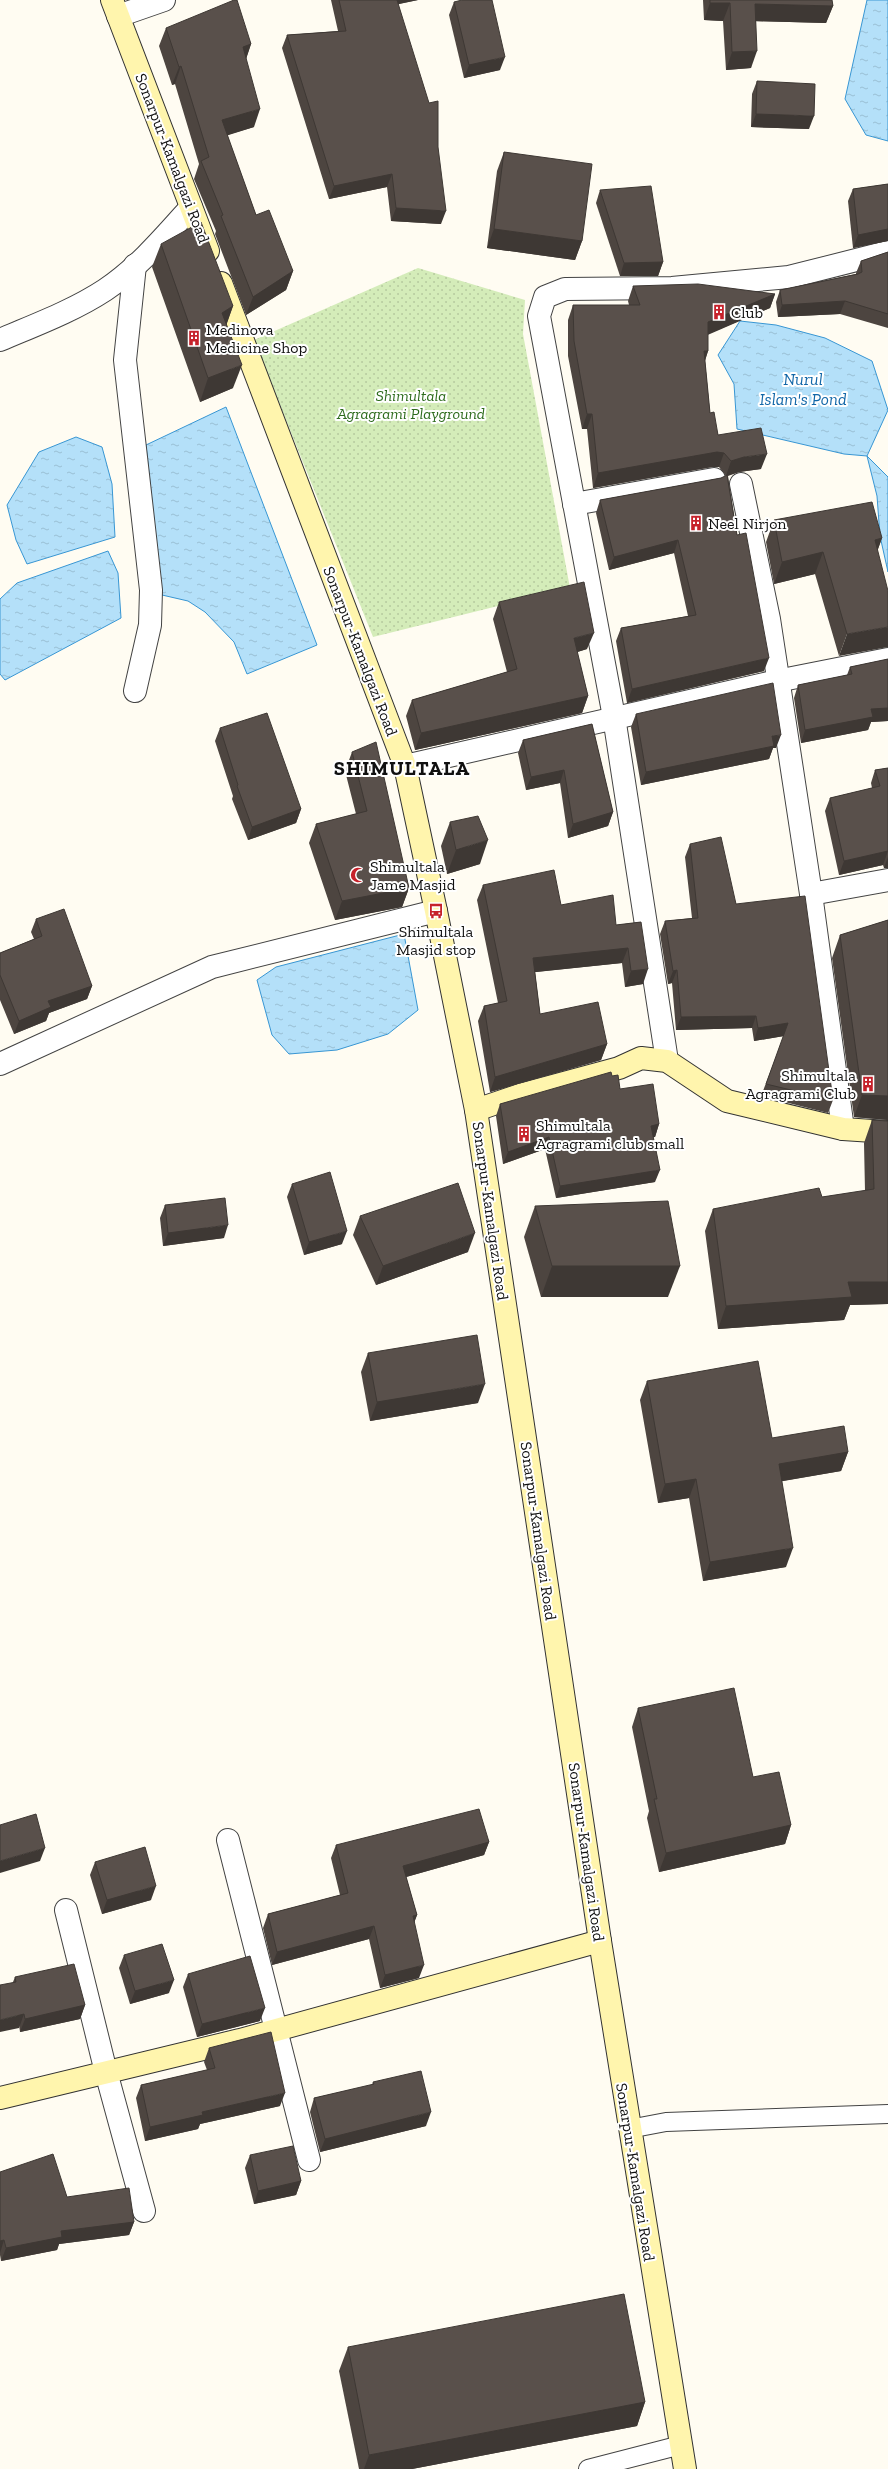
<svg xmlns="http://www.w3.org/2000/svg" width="888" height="2469" font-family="'Zilla Slab',serif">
	<defs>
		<pattern id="green-dots" width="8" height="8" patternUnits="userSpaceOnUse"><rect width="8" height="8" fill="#d4ecb9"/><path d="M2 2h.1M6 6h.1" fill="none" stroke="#b5c99e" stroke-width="1.8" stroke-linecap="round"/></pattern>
		<pattern id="water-ripples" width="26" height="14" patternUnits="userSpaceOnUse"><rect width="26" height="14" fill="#b4e0f9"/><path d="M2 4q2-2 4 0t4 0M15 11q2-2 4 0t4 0" fill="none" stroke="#9abfd4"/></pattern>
	</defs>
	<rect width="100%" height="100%" fill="#fffcf2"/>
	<polygon fill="url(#green-dots)" points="418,268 525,300 523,334 570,588 373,637 254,340"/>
	<g fill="url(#water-ripples)" stroke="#3896d3">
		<polygon points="867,0 888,0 888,141 866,135 845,99"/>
		<polygon points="740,321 776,325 825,338 872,361 888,410 867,456 888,477 888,572 880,536 877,496 867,456 844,454 737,429 734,384 718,355"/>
		<polygon points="226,407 317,645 247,674 234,642 205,612 188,601 162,595 146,445"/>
		<polygon points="76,437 102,447 112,484 115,537 27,564 16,540 7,505 39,452"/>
		<polygon points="108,551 118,573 121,618 5,680 0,674 0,599 17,583"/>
		<polygon points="404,934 418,1010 388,1034 337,1050 289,1054 272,1035 257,980 276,967"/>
	</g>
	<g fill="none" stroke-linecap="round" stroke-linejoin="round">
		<g stroke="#434343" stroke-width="20">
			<g id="lane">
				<polyline points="629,2129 666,2122 888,2114"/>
				<polyline points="588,2469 681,2445"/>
			</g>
		</g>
		<g stroke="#434343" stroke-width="24">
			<g id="street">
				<polyline points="118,16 164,0"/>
				<polyline points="135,265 125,360 151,590 150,625 135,691"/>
				<path d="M0,340C35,325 73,311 105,290C138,268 165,236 191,207"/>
				<polyline points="741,484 769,619 811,894 843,1129"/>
				<polyline points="574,504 714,479"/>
				<polyline points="405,766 777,681 888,659"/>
				<polyline points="811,894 888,880"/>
				<polyline points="667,1061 614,717 539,316 545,297 565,289 672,288 789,277 888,252"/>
				<polyline points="0,1064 212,967 436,911"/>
				<polyline points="228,1840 309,2160"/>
				<polyline points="66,1910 106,2072 144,2211"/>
			</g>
		</g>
		<g stroke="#323232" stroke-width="24">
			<g id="secondary">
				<polyline points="112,0 208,251"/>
				<polyline points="221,283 405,766 436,911 476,1110 600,1941 685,2469"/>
				<polyline points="476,1110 523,1094 619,1068 641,1058 667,1061 727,1101 843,1129 888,1132"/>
				<polyline points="0,2098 240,2040 600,1941"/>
			</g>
		</g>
		<use href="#lane" stroke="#fff" stroke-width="18"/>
		<use href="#street" stroke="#fff" stroke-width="22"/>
		<use href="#secondary" stroke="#fff5ad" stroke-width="22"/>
	</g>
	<g fill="#4d4540">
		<polygon points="331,0 418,0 398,4 438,147 441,224 391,221 387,187 329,199 282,48 287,35 338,31"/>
		<polygon points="703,0 832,0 833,6 826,23 756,21 751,68 726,70 723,21 704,20"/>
		<polygon points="454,2 500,70 464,78 449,15"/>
		<polygon points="166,28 251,44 246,59 254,127 227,135 256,215 293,271 286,290 246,315 215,234 216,231 194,179 199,164 175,84 172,85 159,46"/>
		<polygon points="757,81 809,129 751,127 752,94"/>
		<polygon points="504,152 582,241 575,260 487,248 497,171"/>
		<polygon points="888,184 888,241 853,248 848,201 853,189"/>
		<polygon points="600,190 663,262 658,276 620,276 596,203"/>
		<polygon points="161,244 233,306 226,325 233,388 200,402 152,267"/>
		<polygon points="888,252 888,328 840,314 778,317 776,302 780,290 856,274 856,273 861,261"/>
		<polygon points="633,286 775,294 770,308 708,334 708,351 705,361 710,413 718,435 761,469 739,472 728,476 737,535 764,671 627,703 616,641 621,628 688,616 674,553 609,570 596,513 600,500 721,478 726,476 719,467 712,467 593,488 587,429 582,429 568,356 568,320 573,305 629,305 628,301"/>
		<polygon points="774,520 882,538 839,656 815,574 774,584 766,542"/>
		<polygon points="499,602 587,649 577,652 588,696 582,713 415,750 406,716 412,700 507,672 493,619"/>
		<polygon points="888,659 888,721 871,722 868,730 801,743 794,698 798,685 847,675 850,667"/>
		<polygon points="636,714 776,748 773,748 769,759 641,785 631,727"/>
		<polygon points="592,724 613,812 608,826 568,838 560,783 526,790 518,753 523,740"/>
		<polygon points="220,728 301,809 296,823 248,840 232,799 233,796 215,741"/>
		<polygon points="352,752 409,888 402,907 335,920 309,843 316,824 356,814 345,771"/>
		<polygon points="888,768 888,868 884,868 883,865 839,875 825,811 830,798 872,788 871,783 875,770"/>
		<polygon points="450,822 480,864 447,874 441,846"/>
		<polygon points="690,844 736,904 833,1100 828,1113 761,1096 784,1036 754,1041 752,1028 676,1030 672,983 668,984 660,934 665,921 692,918 685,857"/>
		<polygon points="483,885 561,905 616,925 641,922 643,984 625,987 622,963 535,972 540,1014 607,1044 601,1060 490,1092 478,1021 484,1006 498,1003 477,900"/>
		<polygon points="36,919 92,986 87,999 49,1013 46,1021 14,1034 0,1000 0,953 34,939 31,932"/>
		<polygon points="888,920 888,1120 854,1117 832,958 840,935"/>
		<polygon points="612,1076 620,1089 659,1124 655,1137 653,1137 655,1182 556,1198 545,1149 503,1164 496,1116 500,1104"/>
		<polygon points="872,1120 888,1121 888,1304 850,1305 844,1320 718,1329 705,1231 713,1209 822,1197 865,1191 864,1143"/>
		<polygon points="292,1184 342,1244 304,1255 287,1197"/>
		<polygon points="165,1205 224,1238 163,1246 160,1218"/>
		<polygon points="535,1206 668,1297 541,1297 524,1237"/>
		<polygon points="360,1216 468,1252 376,1285 353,1235"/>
		<polygon points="368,1353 478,1403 370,1421 361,1372"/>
		<polygon points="647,1381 772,1438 848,1452 841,1471 782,1481 786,1567 703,1581 689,1498 658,1503 640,1400"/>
		<polygon points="638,1708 753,1777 791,1825 785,1844 659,1872 647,1818 649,1811 632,1727"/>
		<polygon points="489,1842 484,1855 406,1877 417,1915 414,1923 419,1978 380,1988 369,1939 272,1965 263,1928 268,1914 340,1895 331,1858 336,1845"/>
		<polygon points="95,1862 151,1900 102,1914 90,1875"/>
		<polygon points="124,1955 169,1993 130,2004 119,1968"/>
		<polygon points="188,1974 260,2021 197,2037 183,1987"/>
		<polygon points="15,1977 85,2005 80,2019 20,2032 13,1982"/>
		<polygon points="209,2048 280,2106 200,2124 198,2129 145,2141 136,2098 141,2085 207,2070 204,2062"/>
		<polygon points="373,2082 426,2126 320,2152 310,2112 314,2098 372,2085"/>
		<polygon points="250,2155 301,2181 296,2195 254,2204 245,2168"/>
		<polygon points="0,2172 134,2222 129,2235 59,2244 57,2250 1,2261 0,2255"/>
		<polygon points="348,2347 645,2402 637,2426 412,2469 359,2469 339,2371"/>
	</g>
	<g fill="#3e3834">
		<polygon points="392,0 418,0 390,6"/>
		<polygon points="710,3 730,3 723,21 704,20"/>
		<polygon points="755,4 833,6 826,23 749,21"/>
		<polygon points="251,44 245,62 243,47"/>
		<polygon points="757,51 751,68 726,70 732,52"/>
		<polygon points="505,57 500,70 464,78 469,65"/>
		<polygon points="181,66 175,84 172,85 179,67"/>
		<polygon points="260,109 254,127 216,139 222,120"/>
		<polygon points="756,114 814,116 809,129 751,127"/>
		<polygon points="392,174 387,187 329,199 334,186"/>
		<polygon points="396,208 446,211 441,224 391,221"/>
		<polygon points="494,229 582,241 575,260 487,248"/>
		<polygon points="888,229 888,241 853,248 858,235"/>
		<polygon points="663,262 658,276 620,276 624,263"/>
		<polygon points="293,271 286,290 246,315 253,297"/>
		<polygon points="775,294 770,308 703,337 708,322"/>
		<polygon points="845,301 840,314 778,317 782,305"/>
		<polygon points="233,306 225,329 222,313"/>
		<polygon points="704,351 708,351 703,366"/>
		<polygon points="242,365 233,388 200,402 208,378"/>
		<polygon points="587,414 592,414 587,429 582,429"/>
		<polygon points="717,452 724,453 719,467 712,467 593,488 598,473"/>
		<polygon points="767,454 761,469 739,472 726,476 731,461 744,457"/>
		<polygon points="882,538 874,560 875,540"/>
		<polygon points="678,540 674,553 609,570 614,557"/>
		<polygon points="823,552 815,574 774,584 782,562"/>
		<polygon points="888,627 888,647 839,656 847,634"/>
		<polygon points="594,633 587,649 568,655 574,638"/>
		<polygon points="769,658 764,671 627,703 632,689"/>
		<polygon points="588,696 582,713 415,750 421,733"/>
		<polygon points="888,708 888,721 871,722 868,730 801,743 805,730 871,709"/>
		<polygon points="781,735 776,748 773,748 769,759 641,785 646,772 772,736"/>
		<polygon points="564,770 560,783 526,790 531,777"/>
		<polygon points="301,809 296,823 248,840 252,827"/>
		<polygon points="613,812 608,826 568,838 573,824"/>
		<polygon points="488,840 480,864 447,874 456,850"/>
		<polygon points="888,851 883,865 839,875 844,861"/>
		<polygon points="888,857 888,868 884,868"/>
		<polygon points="409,888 402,907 335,920 342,901"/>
		<polygon points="628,948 622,963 527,973 533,958"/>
		<polygon points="648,969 643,984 625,987 631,971"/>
		<polygon points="677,970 672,983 668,984 673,971"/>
		<polygon points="92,986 87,999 49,1013 46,1021 14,1034 19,1021 48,1001"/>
		<polygon points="756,1016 752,1028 676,1030 681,1017"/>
		<polygon points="788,1023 784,1036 754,1041 758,1028"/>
		<polygon points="607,1044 601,1060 490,1092 495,1077"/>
		<polygon points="862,1095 888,1096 888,1120 854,1117"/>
		<polygon points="659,1124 655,1137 646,1138 651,1126"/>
		<polygon points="549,1137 545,1149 503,1164 508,1152"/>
		<polygon points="660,1170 655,1182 556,1198 560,1186"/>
		<polygon points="228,1225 224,1238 163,1246 168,1233"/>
		<polygon points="347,1231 342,1244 304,1255 309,1242"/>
		<polygon points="475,1233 468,1252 376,1285 383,1266"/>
		<polygon points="552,1266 680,1266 668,1297 541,1297"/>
		<polygon points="848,1282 888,1282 888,1304 850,1305 844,1320 718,1329 726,1306"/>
		<polygon points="485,1384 478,1403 370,1421 377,1402"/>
		<polygon points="848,1452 841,1471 772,1483 779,1464"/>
		<polygon points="696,1479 689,1498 658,1503 665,1484"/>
		<polygon points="793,1548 786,1567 703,1581 710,1562"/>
		<polygon points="791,1825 785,1844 659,1872 666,1853"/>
		<polygon points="489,1842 484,1855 399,1879 403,1866"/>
		<polygon points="45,1848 40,1861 0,1873 0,1861"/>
		<polygon points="156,1886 151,1900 102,1914 107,1900"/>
		<polygon points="417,1915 412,1928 413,1916"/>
		<polygon points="374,1926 369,1939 272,1965 277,1952"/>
		<polygon points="424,1965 419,1978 380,1988 385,1975"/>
		<polygon points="174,1980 169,1993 130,2004 135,1991"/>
		<polygon points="85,2005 80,2019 20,2032 25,2019"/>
		<polygon points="265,2008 260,2021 197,2037 202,2024"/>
		<polygon points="24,2014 19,2028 0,2032 0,2020"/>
		<polygon points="285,2093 280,2106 200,2124 198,2129 145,2141 150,2127 202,2112"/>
		<polygon points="431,2112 426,2126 320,2152 325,2139"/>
		<polygon points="301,2181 296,2195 254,2204 258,2191"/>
		<polygon points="134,2222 129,2235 59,2244 57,2250 1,2261 6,2248 61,2231"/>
		<polygon points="4,2240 0,2253 0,2241"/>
		<polygon points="645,2402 637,2426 412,2469 364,2469 369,2455"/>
	</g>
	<g fill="#59504b" stroke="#3e3834">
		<polygon points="234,0 237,0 251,44 243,47 260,109 222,120 256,215 269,210 293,271 253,297 221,216 223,215 201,161 209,157 181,66 179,67 166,28"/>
		<polygon points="339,0 397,0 429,103 438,101 438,147 446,211 396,208 392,174 334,186 287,35 346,31"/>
		<polygon points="462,0 492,0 505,57 469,65 454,2"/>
		<polygon points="710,0 832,0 833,6 755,4 757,51 732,52 730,3 710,3"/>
		<polygon points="757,81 815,84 814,116 756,114"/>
		<polygon points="504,152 592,164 582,241 494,229"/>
		<polygon points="888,184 888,229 858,235 853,189"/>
		<polygon points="651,186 663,262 624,263 600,190"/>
		<polygon points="201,222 233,306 222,313 242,365 208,378 161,244"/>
		<polygon points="888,252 888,314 845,301 782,305 780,290 858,274 862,272 861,261"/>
		<polygon points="698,284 775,294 708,322 708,351 704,351 710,413 714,412 718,435 761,428 767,454 744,457 731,461 724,453 717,452 598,473 592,414 587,414 574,341 573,305 640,305 633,286"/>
		<polygon points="727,475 737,535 746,533 769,658 632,689 621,628 696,615 678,540 614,557 600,500 721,478"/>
		<polygon points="872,502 882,538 875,540 888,591 888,627 847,634 823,552 782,562 774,520"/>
		<polygon points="584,582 594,633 574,638 588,696 421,733 412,700 517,669 499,602"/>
		<polygon points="888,659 888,708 871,709 873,717 805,730 798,685 852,674 850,667"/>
		<polygon points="773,683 781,735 772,736 774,746 646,772 636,714"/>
		<polygon points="267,713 301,809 252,827 237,786 238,785 220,728"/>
		<polygon points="592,724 613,812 573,824 564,770 531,777 523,740"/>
		<polygon points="376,742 409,888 342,901 316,824 367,811 352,752"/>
		<polygon points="888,768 888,851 844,861 830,798 880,786 875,770"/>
		<polygon points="478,816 488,840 456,850 450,822"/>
		<polygon points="721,837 736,904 805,896 833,1100 766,1084 788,1023 758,1028 756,1016 681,1017 677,970 673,971 665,921 698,918 690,844"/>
		<polygon points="554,870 561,905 613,895 616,925 641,922 648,969 631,971 628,948 533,958 540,1014 598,1002 607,1044 495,1077 484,1006 507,1001 483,885"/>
		<polygon points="64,909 92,986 48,1001 51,1007 19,1021 0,975 0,953 42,936 36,919"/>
		<polygon points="888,920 888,1096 862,1095 840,935"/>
		<polygon points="611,1072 612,1076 618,1075 620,1089 653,1084 659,1124 651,1126 660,1170 560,1186 549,1137 508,1152 500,1104"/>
		<polygon points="872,1120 888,1121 888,1282 848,1282 852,1297 726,1306 713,1209 819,1188 822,1197 874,1189"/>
		<polygon points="330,1172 347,1231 309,1242 292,1184"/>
		<polygon points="458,1183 475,1233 383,1266 360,1216"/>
		<polygon points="225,1198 228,1225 168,1233 165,1205"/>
		<polygon points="668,1201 680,1266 552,1266 535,1206"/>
		<polygon points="477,1335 485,1384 377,1402 368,1353"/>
		<polygon points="758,1361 772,1438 844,1426 848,1452 779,1464 793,1548 710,1562 696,1479 665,1484 647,1381"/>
		<polygon points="734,1688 753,1777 779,1772 791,1825 666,1853 654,1799 657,1799 638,1708"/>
		<polygon points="479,1809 489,1842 403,1866 417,1915 413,1916 424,1965 385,1975 374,1926 277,1952 268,1914 348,1893 336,1845"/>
		<polygon points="36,1814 45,1848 0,1861 0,1825"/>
		<polygon points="145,1847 156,1886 107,1900 95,1862"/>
		<polygon points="162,1944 174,1980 135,1991 124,1955"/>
		<polygon points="250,1956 265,2008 202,2024 188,1974"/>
		<polygon points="74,1964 85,2005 25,2019 24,2014 0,2020 0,1985 16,1982 15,1977"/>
		<polygon points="271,2032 285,2093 202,2112 203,2115 150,2127 141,2085 215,2068 209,2048"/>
		<polygon points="421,2071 431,2112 325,2139 314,2098 374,2084 373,2082"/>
		<polygon points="293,2146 301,2181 258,2191 250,2155"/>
		<polygon points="53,2154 67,2197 129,2188 134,2222 61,2231 62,2237 6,2248 4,2240 0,2241 0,2172"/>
		<polygon points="624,2294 645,2402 369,2455 348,2347"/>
	</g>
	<defs>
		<g id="building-bare" transform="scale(1.2)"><path d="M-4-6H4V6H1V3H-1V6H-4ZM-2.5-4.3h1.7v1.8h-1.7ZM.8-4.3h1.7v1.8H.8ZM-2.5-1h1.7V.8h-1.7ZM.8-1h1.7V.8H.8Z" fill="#c6212a" stroke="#fff" stroke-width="2.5" paint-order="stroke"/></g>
		<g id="mosque-bare" transform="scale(1.2)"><path d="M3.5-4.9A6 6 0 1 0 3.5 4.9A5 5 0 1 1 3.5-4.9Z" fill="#c6212a" stroke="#fff" stroke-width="2.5" paint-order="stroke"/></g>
		<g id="bus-bare" transform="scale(1.2)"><path d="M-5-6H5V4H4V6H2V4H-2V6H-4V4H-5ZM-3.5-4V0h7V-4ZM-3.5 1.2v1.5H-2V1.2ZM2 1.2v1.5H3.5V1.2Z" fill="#c6212a" stroke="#fff" stroke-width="2.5" paint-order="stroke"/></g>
	</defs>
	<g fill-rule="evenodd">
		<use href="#building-bare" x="719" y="312"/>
		<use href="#building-bare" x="194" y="338"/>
		<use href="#building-bare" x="696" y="523"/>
		<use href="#mosque-bare" x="358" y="875"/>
		<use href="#bus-bare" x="436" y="911"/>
		<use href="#building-bare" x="868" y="1084"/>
		<use href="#building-bare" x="524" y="1134"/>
	</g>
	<g text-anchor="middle" stroke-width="4" stroke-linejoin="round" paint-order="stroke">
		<g font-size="16" fill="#101010" stroke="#fff">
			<text transform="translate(173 158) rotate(69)" y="6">Sonarpur-Kamalgazi Road</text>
			<text transform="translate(361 651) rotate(69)" y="6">Sonarpur-Kamalgazi Road</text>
			<text transform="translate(491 1211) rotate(82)" y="6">Sonarpur-Kamalgazi Road</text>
			<text transform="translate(539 1531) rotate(82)" y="6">Sonarpur-Kamalgazi Road</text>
			<text transform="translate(587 1852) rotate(82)" y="6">Sonarpur-Kamalgazi Road</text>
			<text transform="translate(636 2172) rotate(81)" y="6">Sonarpur-Kamalgazi Road</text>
		</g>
		<g font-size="16" fill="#101010" stroke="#fff" text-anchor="start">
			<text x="731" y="318">Club</text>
			<text x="206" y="335">Medinova<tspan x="206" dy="18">Medicine Shop</tspan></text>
			<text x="708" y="529">Neel Nirjon</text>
			<text x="370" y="872">Shimultala<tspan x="370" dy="18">Jame Masjid</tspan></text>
			<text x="436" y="937" text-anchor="middle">Shimultala<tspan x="436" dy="18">Masjid stop</tspan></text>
			<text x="856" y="1081" text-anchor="end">Shimultala<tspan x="856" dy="18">Agragrami Club</tspan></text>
			<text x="536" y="1131">Shimultala<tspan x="536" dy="18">Agragrami club small</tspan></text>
		</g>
		<g font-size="16" font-style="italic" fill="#2d6b1c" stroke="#fff">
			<text x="411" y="401">Shimultala<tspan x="411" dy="18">Agragrami Playground</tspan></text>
		</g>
		<g font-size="17" font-style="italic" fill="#1267a8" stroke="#fff">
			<text x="803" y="385">Nurul<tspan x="803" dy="20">Islam's Pond</tspan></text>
		</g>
		<g font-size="20" font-weight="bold" letter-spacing="1" fill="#101010" stroke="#fff">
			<text x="402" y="775">SHIMULTALA</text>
		</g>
	</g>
</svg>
